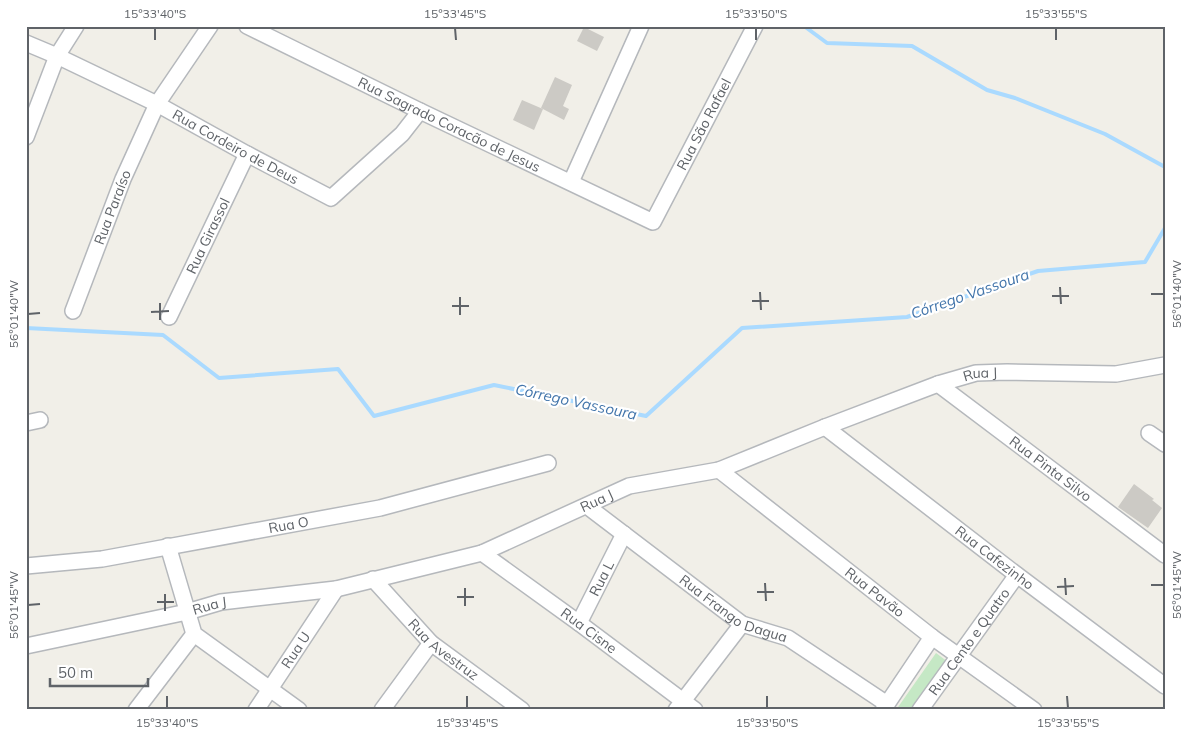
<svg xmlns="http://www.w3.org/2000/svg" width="1191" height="736" font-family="Mulish,sans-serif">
	<rect width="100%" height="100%" fill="#f1efe8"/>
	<polygon fill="#c5e8c5" points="936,653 948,662 914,710 896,710"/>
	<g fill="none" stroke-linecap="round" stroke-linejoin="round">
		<g stroke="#aadaff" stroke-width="4">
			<polyline points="804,26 827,43 912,46 987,90 1015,98 1105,134 1165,167"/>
			<polyline points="26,328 163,335 219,378 338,369 374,416 494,385 646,416 742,328 907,317 1038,271 1145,262 1165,228"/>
		</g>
	</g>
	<g fill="#cccac5">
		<polygon points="584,27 604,37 597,51 577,41"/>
		<polygon points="555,77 572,85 563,106 569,109 564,120 541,108"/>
		<polygon points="522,100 543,109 534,130 513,120"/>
		<polygon points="1134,484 1154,499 1152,500 1162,508 1148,528 1118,507"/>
	</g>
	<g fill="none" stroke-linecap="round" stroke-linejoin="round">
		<g stroke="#b5b8bc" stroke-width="18">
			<g id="minor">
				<path id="s1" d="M247,26L420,111L653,222L755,26"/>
				<path id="s2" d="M26,43L57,56L157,104L247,154L331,198L402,134L420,111"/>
				<polyline points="26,137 57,56 76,26"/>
				<polyline points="571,182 641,26"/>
				<path id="s3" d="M73,311L123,179L157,104L210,26"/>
				<path id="s4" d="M169,317L247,154"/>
				<path id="s5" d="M938,384L1165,555"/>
				<polyline points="26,423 40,420"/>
				<path id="s6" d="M825,427L1017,575L1165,686"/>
				<polyline points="1149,433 1165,444"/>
				<path id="s7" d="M719,470L932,637L1034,710"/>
				<path id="s8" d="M587,506L742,624L788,638L887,704"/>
				<polyline points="168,546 194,634 299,710"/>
				<path id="s9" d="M482,553L579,623L695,710"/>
				<path id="s10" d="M26,566L102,559L380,508L548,463"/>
				<path id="s11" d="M373,579L431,643L522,710"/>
				<path id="s12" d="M579,623L624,534"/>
				<path id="s13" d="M26,646L187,612L221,602L336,589L482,553L629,486L719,470L825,427L938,384L976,373L1007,372L1116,374L1165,365"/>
				<polyline points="136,710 194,634"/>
				<path id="s14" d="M256,710L336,589"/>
				<polyline points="382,710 431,643"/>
				<polyline points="676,710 742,624"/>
				<polyline points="883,710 932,637"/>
				<path id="s15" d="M920,710L1017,575"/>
			</g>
		</g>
		<use href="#minor" stroke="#fff" stroke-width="15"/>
	</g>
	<path fill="none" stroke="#5f6368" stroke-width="2" d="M155,28V40M455,28L456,40M756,28V40M1056,28V40M1060,287L1061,304M760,292L761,310M1151,294H1164M1052,296H1069M460,297V315M752,301H769M160,303V320M452,306H469M151,312L169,311M28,314L40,313M1065,578L1066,595M765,583L766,601M1151,585H1164M1057,587L1074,586M465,588V606M757,592H774M165,594V611M457,597H474M157,602H174M28,605L40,604M167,696V708M467,696V708M767,696V708M1067,696L1068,708"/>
	<g text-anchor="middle" stroke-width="4.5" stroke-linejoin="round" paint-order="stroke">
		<g font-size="14" fill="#5f6368" stroke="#fff">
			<text dy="5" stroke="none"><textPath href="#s1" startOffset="561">Rua São Rafael</textPath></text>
			<text dy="5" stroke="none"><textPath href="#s1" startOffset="225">Rua Sagrado Coracão de Jesus</textPath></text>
			<text dy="5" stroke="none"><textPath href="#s2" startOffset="234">Rua Cordeiro de Deus</textPath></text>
			<text dy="5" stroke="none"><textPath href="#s3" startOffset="111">Rua Paraíso</textPath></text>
			<text dy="5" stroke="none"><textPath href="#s4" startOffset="90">Rua Girassol</textPath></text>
			<text dy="5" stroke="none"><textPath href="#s13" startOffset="998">Rua J</textPath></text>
			<text dy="5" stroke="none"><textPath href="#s5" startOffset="141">Rua Pinta Silvo</textPath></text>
			<text dy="5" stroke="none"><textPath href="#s13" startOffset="592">Rua J</textPath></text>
			<text dy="5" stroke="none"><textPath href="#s10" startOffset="266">Rua O</textPath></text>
			<text dy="5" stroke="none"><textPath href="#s6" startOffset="214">Rua Cafezinho</textPath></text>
			<text dy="5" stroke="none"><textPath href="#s12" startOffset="50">Rua L</textPath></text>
			<text dy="5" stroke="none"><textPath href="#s7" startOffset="198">Rua Pavão</textPath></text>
			<text dy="5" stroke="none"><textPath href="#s13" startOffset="188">Rua J</textPath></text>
			<text dy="5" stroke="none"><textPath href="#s8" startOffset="180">Rua Frango Dagua</textPath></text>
			<text dy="5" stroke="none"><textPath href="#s9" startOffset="132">Rua Cisne</textPath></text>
			<text dy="5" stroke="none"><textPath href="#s15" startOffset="84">Rua Cento e Quatro</textPath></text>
			<text dy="5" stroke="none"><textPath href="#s11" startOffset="100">Rua Avestruz</textPath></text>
			<text dy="5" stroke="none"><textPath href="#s14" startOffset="72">Rua U</textPath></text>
		</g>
		<g font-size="15" font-style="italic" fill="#4174aa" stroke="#fff">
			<text transform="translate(970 294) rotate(-19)" y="5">Córrego Vassoura</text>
			<text transform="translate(576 402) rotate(12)" y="5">Córrego Vassoura</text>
		</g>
	</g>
	<rect width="1191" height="736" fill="none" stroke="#ffffff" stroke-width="55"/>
	<path d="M50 678v8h98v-8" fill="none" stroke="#5f6368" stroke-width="2.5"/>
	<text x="58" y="678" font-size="15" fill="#5f6368" stroke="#ffffff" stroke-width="4" paint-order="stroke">50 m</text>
	<rect x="28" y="28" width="1136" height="680" fill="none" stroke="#5f6368" stroke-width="2"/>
	<g font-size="12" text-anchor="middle" fill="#5f6368">
		<text x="155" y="18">15°33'40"S</text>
		<text x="455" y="18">15°33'45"S</text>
		<text x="756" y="18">15°33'50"S</text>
		<text x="1056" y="18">15°33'55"S</text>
		<text transform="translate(1177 294) rotate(-90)" y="4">56°01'40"W</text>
		<text transform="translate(14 314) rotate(-90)" y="4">56°01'40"W</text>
		<text transform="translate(1177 585) rotate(-90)" y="4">56°01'45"W</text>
		<text transform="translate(14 605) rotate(-90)" y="4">56°01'45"W</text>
		<text x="167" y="727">15°33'40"S</text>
		<text x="467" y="727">15°33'45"S</text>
		<text x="767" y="727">15°33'50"S</text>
		<text x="1068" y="727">15°33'55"S</text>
	</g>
</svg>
